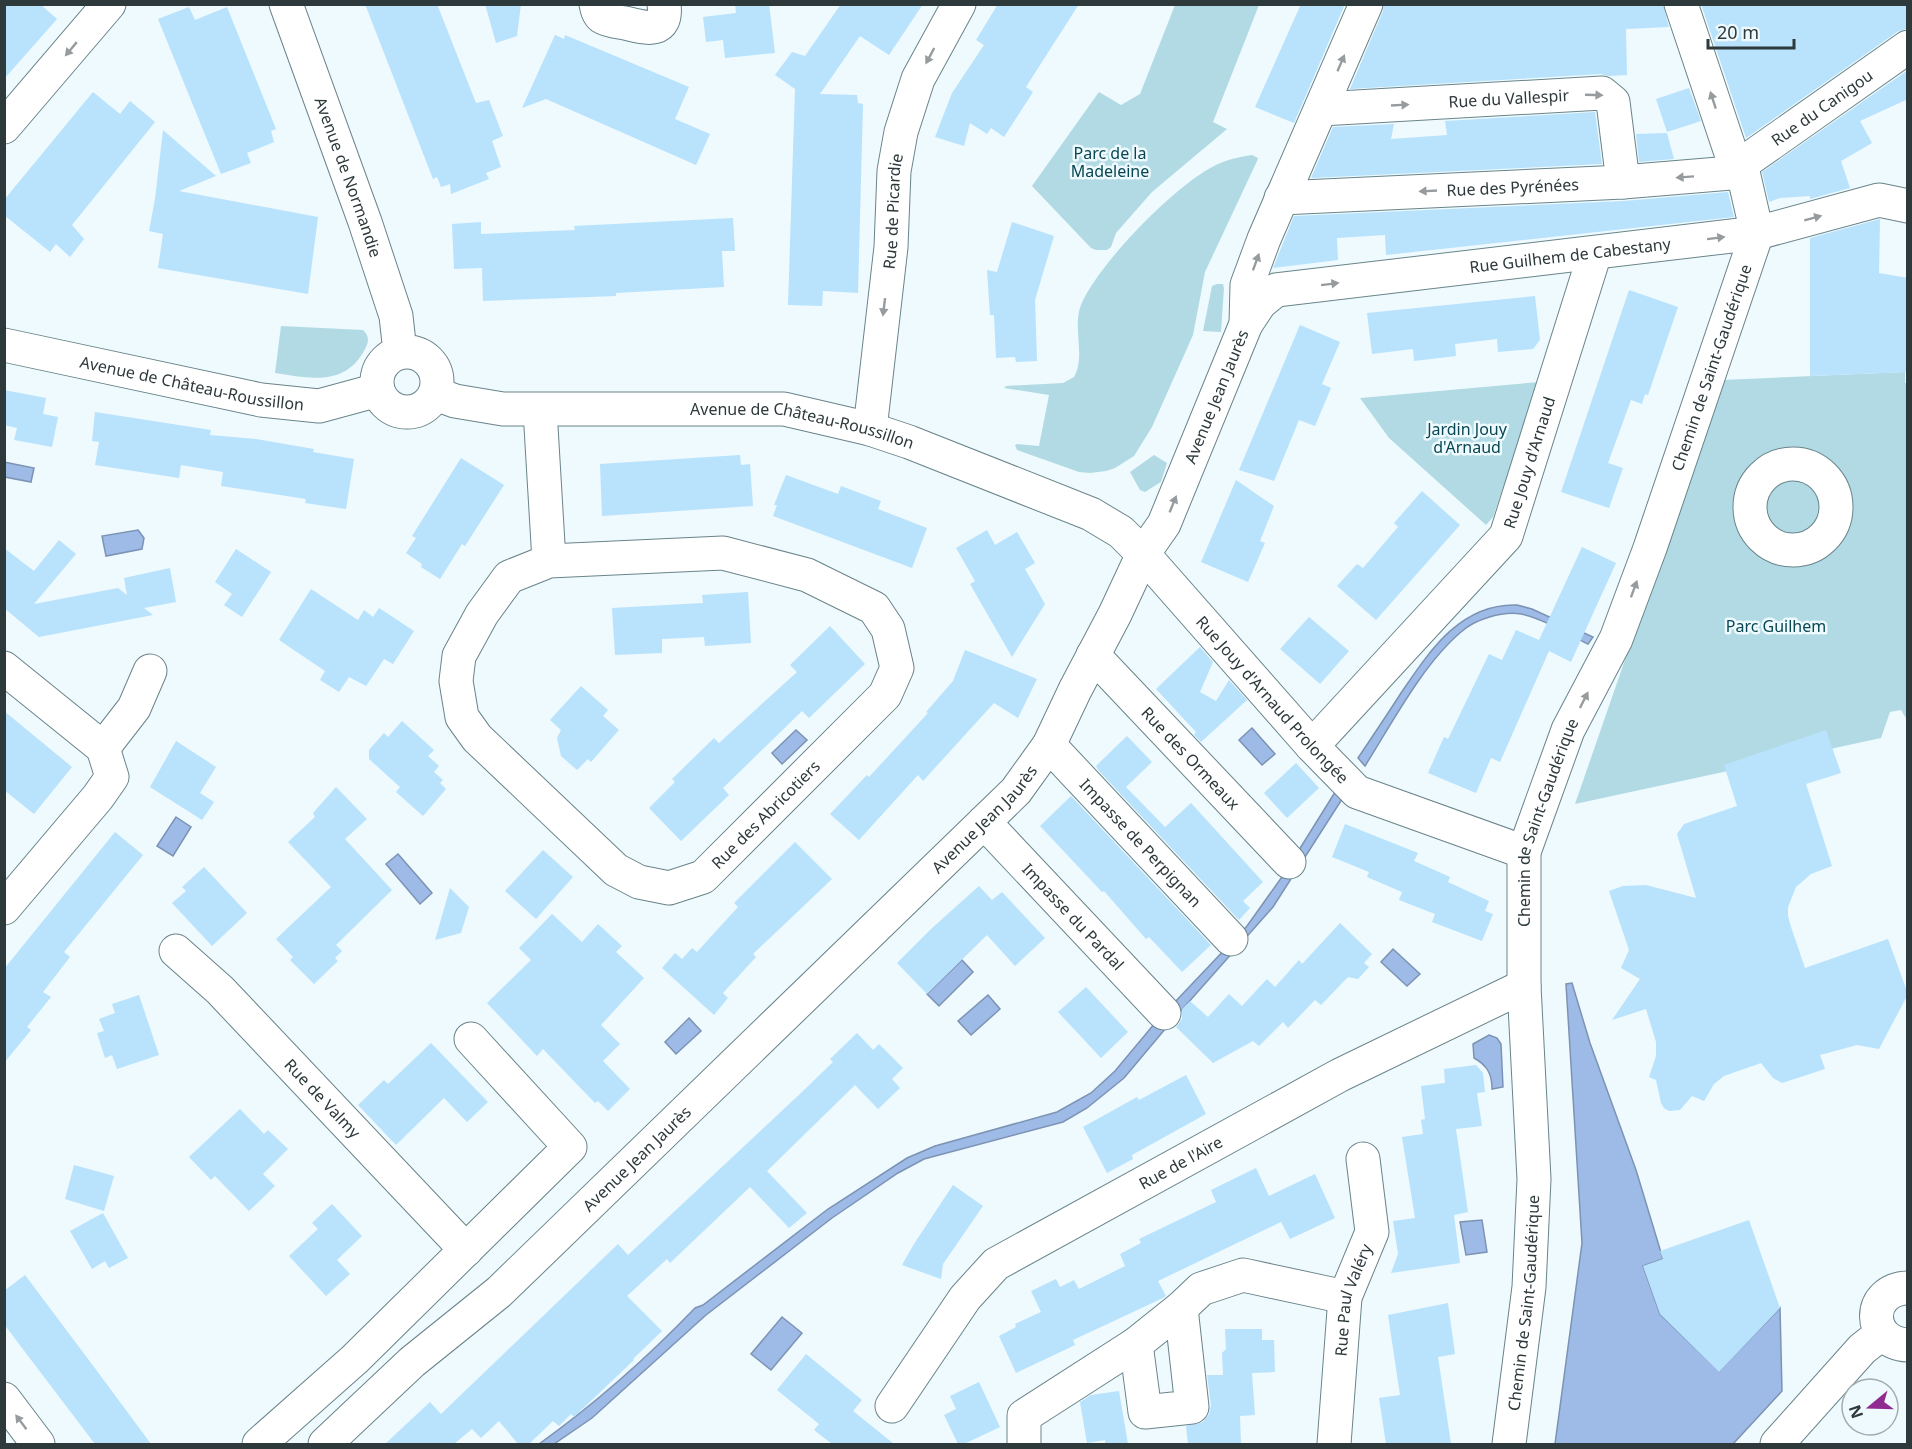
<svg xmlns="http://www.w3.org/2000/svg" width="1912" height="1449" font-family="'Noto Sans',sans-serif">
	<rect width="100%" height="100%" fill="#eefafd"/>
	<g fill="#b2dae4">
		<polygon points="1175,5 1259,5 1213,122 1227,129 1152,192 1116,233 1111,247 1107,250 1096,250 1091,248 1032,186 1099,92 1121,105 1140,94"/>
		<path d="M1252,155L1258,158L1257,161L1205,272L1193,335L1152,427L1134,456L1115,468L1106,471L1090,473L1079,472L1017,450L1015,445L1017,444L1039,446L1049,395L1004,388L1006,386L1063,383L1074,377C1086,356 1072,328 1081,305C1098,264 1176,184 1216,165C1228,159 1240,157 1252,155Z"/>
		<polygon points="1217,284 1223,284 1224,288 1221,332 1203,331 1212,286"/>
		<path d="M281,326L363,330C370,337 369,342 364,351C344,387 308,378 275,373Z"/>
		<polygon points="1905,372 1905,383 1908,383 1907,720 1901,710 1890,712 1881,738 1575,804 1722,380"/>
		<polygon points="1539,382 1493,517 1486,525 1389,438 1360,398"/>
		<polygon points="1154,455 1167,463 1161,482 1145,492 1140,490 1130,472"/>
	</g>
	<g fill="#9ebae7" stroke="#7c93b4" stroke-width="1.5">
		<polygon points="4,462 34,468 31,482 5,477"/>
		<polygon points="138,530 144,538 142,549 106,556 102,536"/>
		<path d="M1517,605L1532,609L1593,637L1588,644C1569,635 1542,618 1521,614C1503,611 1475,619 1461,632C1423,664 1392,723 1365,766L1358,758C1372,737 1387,715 1401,693C1429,652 1460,603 1517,605Z"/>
		<polygon points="1252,728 1275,754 1262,765 1239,740"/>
		<polygon points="796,730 807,740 782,764 772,753"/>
		<path d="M1337,789L1344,796L1273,907L1171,1022L1124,1078L1087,1108L1063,1122L924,1159L898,1173L832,1218L706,1315L592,1418L554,1444H539C596,1403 646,1359 695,1308L703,1305L828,1209L907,1158L935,1146L1057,1112L1091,1093L1115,1071L1155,1023L1247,926L1284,874Z"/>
		<polygon points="176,817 191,827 173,856 157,846"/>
		<polygon points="398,854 432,893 420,904 386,864"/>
		<polygon points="1393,949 1420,974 1407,986 1381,962"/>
		<polygon points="962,960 973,972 939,1006 927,994"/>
		<polygon points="1572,983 1590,1043 1636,1170 1663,1259 1643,1266 1660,1314 1719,1371 1780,1308 1782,1391 1733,1444 1555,1444 1582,1243 1566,984"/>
		<polygon points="988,995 1000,1009 971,1035 958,1021"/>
		<polygon points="689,1018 701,1031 676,1054 665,1042"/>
		<path d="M1489,1035L1497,1038L1501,1044L1503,1087L1492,1089C1492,1074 1487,1065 1474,1058L1473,1044Z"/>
		<polygon points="1482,1220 1487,1252 1466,1255 1460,1222"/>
		<polygon points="782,1317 802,1333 771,1370 751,1354"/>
	</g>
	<g fill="#b9e2fd">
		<polygon points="4,4 40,4 57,19 4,79"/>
		<polygon points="365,4 437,4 476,103 489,100 503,136 492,141 501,167 486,173 489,179 451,194 450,184 441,187 437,177 433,179"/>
		<polygon points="485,4 521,4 517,36 496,43"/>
		<polygon points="735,4 769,4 775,53 725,58 723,40 706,42 703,17 736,13"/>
		<polygon points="841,4 923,4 889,55 860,36 820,94 857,95 858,103 863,104 858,293 823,291 822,306 788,305 795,89 775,75 792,52 805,56"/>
		<polygon points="998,4 1079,4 1026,87 1033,92 1004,137 991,128 987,134 970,123 964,146 935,137 952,93 984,45 976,40"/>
		<polygon points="1301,4 1345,4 1294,123 1255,107"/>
		<polygon points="1384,4 1663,4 1669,27 1626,29 1627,75 1608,76 1601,74 1350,89 1383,11"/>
		<polygon points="1701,4 1908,4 1908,28 1897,32 1746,138"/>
		<polygon points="189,7 195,20 227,7 276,129 271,131 274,142 247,153 251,163 221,174 158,19"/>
		<polygon points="555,35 564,39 565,35 689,87 675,119 710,134 696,165 546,99 522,108"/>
		<polygon points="1908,70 1908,99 1860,121 1872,143 1841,161 1850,188 1810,199 1810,196 1780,198 1769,202 1762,172"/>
		<polygon points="1689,88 1701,121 1667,132 1656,99"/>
		<polygon points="93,92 120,114 130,101 155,122 72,225 84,239 70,257 56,244 50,252 4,215 4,200"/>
		<polygon points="1595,112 1602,164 1311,178 1333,127 1394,124 1391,139 1447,135 1445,121"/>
		<polygon points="163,130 216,176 179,191 318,217 308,294 158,268 163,234 149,231 155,199"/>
		<polygon points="1667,133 1674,159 1639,162 1636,134"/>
		<polygon points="1728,192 1734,217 1386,255 1385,235 1337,238 1338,260 1273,268 1294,216 1624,201"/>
		<polygon points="733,218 735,251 722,251 724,287 616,293 616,296 483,301 482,268 454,269 452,224 481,222 481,234 575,230 574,226"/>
		<polygon points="1880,219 1879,273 1908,278 1908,372 1810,376 1810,238"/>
		<polygon points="1012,222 1054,236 1035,300 1037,361 1016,362 1015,357 996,358 994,315 990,315 987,270 997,272"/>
		<polygon points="1629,290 1678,307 1648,395 1645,394 1642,404 1631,400 1608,463 1623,468 1609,508 1561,492"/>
		<polygon points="1535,296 1540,340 1533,349 1498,352 1497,339 1455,344 1456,356 1414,361 1413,349 1372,354 1367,313"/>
		<polygon points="1300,325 1340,342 1322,384 1331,388 1315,426 1299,420 1274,481 1239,470"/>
		<polygon points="4,390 46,398 43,414 58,417 52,447 14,440 17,428 4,425"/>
		<polygon points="95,412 211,430 210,435 256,439 314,449 313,452 354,459 346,509 305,503 306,499 221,486 223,472 181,465 179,478 95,465 99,442 92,441"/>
		<polygon points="740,455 741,465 750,464 753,506 602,516 600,464"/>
		<polygon points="461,458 504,485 465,546 462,544 440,579 421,567 422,564 406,553 416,538 412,536"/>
		<polygon points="786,475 838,494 841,486 881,501 878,509 927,528 912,568 773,516 777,505 774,505"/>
		<polygon points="1236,480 1274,506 1260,541 1265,543 1248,582 1201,562"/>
		<polygon points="1422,491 1460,525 1376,620 1337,586 1357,564 1363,568 1398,527 1394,523"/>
		<polygon points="987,530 995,545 1017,532 1035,563 1025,569 1045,604 1012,657 970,584 975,581 956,548"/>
		<polygon points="59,540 76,554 34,604 118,588 127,595 124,578 170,568 176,602 144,608 153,615 39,637 4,608 4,548 34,571"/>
		<polygon points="1582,547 1616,563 1571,662 1549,651 1500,762 1491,758 1476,793 1428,773 1444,737 1448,739 1489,654 1502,660 1516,630 1539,640"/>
		<polygon points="236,549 271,572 242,617 224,605 232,594 215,582"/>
		<polygon points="311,589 358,620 364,610 373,617 379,608 414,631 393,664 384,659 366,686 349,677 339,692 320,680 325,671 279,640"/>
		<polygon points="748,592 751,643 705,646 704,637 662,639 662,653 615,655 612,608 703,603 702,595"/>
		<polygon points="1309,617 1349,651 1320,684 1280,649"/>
		<polygon points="830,626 865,664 809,718 802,711 723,788 729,795 681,841 649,808 675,782 672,779 714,738 719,743 797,672 790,665"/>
		<polygon points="1200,647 1213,662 1200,692 1216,701 1229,680 1247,700 1201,742 1194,735 1196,732 1156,689"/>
		<polygon points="965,650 1037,679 1018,718 994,703 923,781 918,775 859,840 830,814 867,775 869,777 928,713 926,712 953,681"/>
		<polygon points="581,686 608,710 603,716 619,730 591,762 588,759 577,770 561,756 557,738 561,730 550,720"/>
		<polygon points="4,711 72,767 34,814 4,790"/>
		<polygon points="402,721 434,750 428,756 439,766 434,772 443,780 440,783 446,789 423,816 396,792 400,787 369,759 369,750 384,733 388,737"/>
		<polygon points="1826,730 1841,773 1806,784 1832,866 1811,874 1796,887 1788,907 1788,916 1791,927 1805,968 1888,939 1908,994 1879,1049 1857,1045 1820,1055 1825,1069 1782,1083 1773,1078 1761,1063 1724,1076 1714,1084 1704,1101 1692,1096 1680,1110 1669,1111 1664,1108 1661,1103 1656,1080 1649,1077 1656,1056 1656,1042 1646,1009 1612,1020 1640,979 1621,968 1629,950 1609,891 1623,886 1646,885 1696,898 1677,834 1684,824 1737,806 1724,765"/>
		<polygon points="1127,736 1152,762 1126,787 1165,827 1191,803 1263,882 1243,901 1250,908 1239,920 1098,770 1096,766"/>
		<polygon points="176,741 216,767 200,793 214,802 202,820 150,787"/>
		<polygon points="1296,763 1319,788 1287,818 1264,793"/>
		<polygon points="336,787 367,819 345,839 392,890 336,945 342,951 335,958 338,961 314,984 290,960 293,957 276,939 331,887 288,842 315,817 313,813"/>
		<polygon points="1071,796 1211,945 1182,972 1149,937 1146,939 1104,891 1102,892 1040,826"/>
		<polygon points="1345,824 1418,853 1414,861 1450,877 1448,882 1489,901 1485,911 1493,914 1482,941 1432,922 1435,914 1399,900 1402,892 1367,877 1369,872 1332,857"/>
		<polygon points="115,832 143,855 64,952 70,957 43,992 51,997 27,1027 31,1030 4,1063 4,969"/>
		<polygon points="795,842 832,879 753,954 756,957 723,993 728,998 714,1015 662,968 675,953 682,959 692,948 697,952 738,907 734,903"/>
		<polygon points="543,850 573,877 536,919 505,891"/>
		<polygon points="204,867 247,913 212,946 172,903 186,891 182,887"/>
		<polygon points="979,886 992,900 1002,892 1045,938 1015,966 987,935 927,994 897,963 931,929"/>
		<polygon points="450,888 469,907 461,933 435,940"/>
		<polygon points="552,914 582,942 598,924 622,946 616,952 644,978 601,1025 620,1044 603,1061 630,1089 608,1111 598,1101 595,1103 543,1049 537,1056 487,1003 531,960 519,948"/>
		<polygon points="1340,923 1372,954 1364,963 1369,967 1358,979 1348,977 1321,1005 1315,1000 1288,1028 1283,1022 1259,1046 1253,1041 1213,1063 1176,1027 1182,1019 1182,1009 1190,1001 1208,1017 1229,994 1242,1006 1267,979 1275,987 1299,960 1302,964"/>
		<polygon points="1086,987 1128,1032 1101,1058 1058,1012"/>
		<polygon points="139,995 159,1055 117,1069 112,1055 105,1058 97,1033 104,1031 99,1019 115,1013 112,1004"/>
		<polygon points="857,1033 873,1050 879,1044 903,1068 892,1079 900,1088 878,1109 855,1085 767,1171 807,1213 789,1228 750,1187 670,1263 667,1259 627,1296 662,1331 633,1359 634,1360 574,1417 571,1414 559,1426 553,1421 529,1444 518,1444 499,1421 481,1438 472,1429 454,1444 385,1444 430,1402 441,1414 618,1244 628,1255 802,1092 833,1062 830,1059"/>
		<polygon points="431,1043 488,1102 467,1122 444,1098 396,1145 358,1105 384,1080 388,1084"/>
		<polygon points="1476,1065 1483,1073 1485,1092 1477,1093 1482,1126 1456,1129 1468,1212 1454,1215 1460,1263 1391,1273 1398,1254 1393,1221 1415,1218 1402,1137 1423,1134 1421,1120 1425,1119 1421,1086 1445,1083 1444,1069"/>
		<polygon points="1186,1075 1206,1114 1132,1155 1133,1159 1107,1173 1083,1127 1137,1097 1139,1100"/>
		<polygon points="240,1109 264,1134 268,1130 288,1149 263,1174 275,1186 249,1211 215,1176 211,1180 189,1157"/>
		<polygon points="74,1165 114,1176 104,1211 65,1199"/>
		<polygon points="1256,1168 1269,1196 1315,1174 1335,1218 1290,1239 1281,1222 1158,1281 1166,1296 1163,1298 1073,1340 1075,1345 1016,1373 999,1336 1016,1327 1015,1324 1041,1312 1031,1291 1056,1279 1060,1287 1074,1280 1079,1289 1125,1266 1120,1254 1141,1243 1139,1239 1216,1202 1211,1190"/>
		<polygon points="953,1185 983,1206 943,1264 941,1279 902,1265 914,1244"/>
		<polygon points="332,1204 362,1236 337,1260 350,1274 326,1296 289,1256 318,1229 312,1223"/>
		<polygon points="103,1213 128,1258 109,1268 105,1261 92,1269 70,1231"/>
		<polygon points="1749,1220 1780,1308 1719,1372 1660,1314 1643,1266 1663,1259 1660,1251"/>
		<polygon points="25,1275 94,1367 151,1444 95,1444 19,1344 4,1324 4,1291"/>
		<polygon points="1448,1303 1455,1354 1438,1357 1451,1444 1386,1444 1379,1398 1400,1395 1388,1315"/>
		<polygon points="1225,1329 1262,1329 1262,1340 1274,1340 1275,1372 1252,1373 1255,1415 1240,1416 1241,1444 1188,1444 1186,1426 1203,1422 1209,1414 1211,1405 1207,1375 1223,1375 1222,1353 1226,1349"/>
		<polygon points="806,1354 862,1400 853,1411 894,1444 832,1444 814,1430 819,1424 777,1390"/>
		<polygon points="979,1382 1000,1427 964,1444 958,1444 944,1415 956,1409 950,1396"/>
		<polygon points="1119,1391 1128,1444 1105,1444 1105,1440 1087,1443 1080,1402 1091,1395"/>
	</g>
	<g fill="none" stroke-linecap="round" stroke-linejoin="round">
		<g stroke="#69848a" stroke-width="35">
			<g id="minor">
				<path id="s1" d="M286,4L365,222L396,316L400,352"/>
				<path d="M596,4C597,9 598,14 602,17C608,21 619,22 625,23C645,28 668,35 664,4"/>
				<polyline points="1681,4 1736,168 1743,172 1757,233"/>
				<path id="s2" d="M1321,109L1602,93L1613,102L1623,182"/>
				<polyline points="4,127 109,4"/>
				<path id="s3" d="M1736,168L1908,47"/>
				<path id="s4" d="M1281,198L1623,182L1743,172"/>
				<path id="s5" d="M1246,324L1260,303L1276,290L1757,233L1879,200L1908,206"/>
				<path id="s6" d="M4,345L261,400L319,406L378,390"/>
				<circle cx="407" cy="382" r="30"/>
				<path id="s7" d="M436,394L455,401L503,409H784L870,429L909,442L1091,514L1121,532L1143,554L1312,746L1357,792L1524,852"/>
				<path id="s8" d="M540,410L549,561L509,577L482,614L459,656L456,681L462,717L477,738L616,870L639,882L669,888L703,877L885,695L897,668L888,629L874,608L807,575L723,553L549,561"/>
				<path id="s9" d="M870,429L891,247L894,171L901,132L918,79L959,4"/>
				<circle cx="1793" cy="507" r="43"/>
				<path id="s10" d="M1093,655L1289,862"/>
				<polyline points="4,668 103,748"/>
				<path id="s11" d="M1049,745L1231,939"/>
				<path id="s12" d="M1312,746L1506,536L1595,253"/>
				<polyline points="103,748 134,708 150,671"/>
				<path id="s13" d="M984,822L1164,1013"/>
				<polyline points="4,908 98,797 112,777 103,748"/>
				<path id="s14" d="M176,951L220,990L466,1250"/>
				<path d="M1908,1288C1866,1289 1866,1343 1908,1345"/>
				<polyline points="1136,1344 1145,1412 1192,1407 1181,1308"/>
				<polyline points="4,1399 38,1444"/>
				<path id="s15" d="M892,1406L965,1298L996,1264L1340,1075L1524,986"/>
				<polyline points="259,1444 355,1359 570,1147 471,1039"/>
				<path id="s16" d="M325,1444L412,1362L499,1292L1016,791L1049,745L1075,690L1115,614L1143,554L1164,524L1246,324L1247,285L1264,239L1366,4"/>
				<polyline points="1024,1444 1024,1416 1136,1344 1181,1308 1201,1289 1243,1275 1345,1297"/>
				<path id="s17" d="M1334,1444L1345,1297L1372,1232L1363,1159"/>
				<path id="s18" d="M1509,1444L1529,1287L1534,1179L1524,986V852L1568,730L1616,639L1650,548L1757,233"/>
				<polyline points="1777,1444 1862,1349 1881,1334"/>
			</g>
		</g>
		<use href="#minor" stroke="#fff" stroke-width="33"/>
	</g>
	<defs><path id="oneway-solid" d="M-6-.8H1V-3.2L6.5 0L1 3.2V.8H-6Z" transform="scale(1.5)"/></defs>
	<g fill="#969c9e">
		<use href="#oneway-solid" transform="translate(71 49) rotate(130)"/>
		<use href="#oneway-solid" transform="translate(930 56) rotate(118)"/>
		<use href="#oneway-solid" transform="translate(1341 63) rotate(-67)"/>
		<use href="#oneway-solid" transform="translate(1594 95) rotate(2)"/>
		<use href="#oneway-solid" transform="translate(1713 100) rotate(-108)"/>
		<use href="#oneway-solid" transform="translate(1400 105) rotate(-3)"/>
		<use href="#oneway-solid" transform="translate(1685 177) rotate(176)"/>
		<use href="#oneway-solid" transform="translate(1428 191) rotate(177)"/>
		<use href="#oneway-solid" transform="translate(1813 218) rotate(-15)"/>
		<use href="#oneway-solid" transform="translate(1716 238) rotate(-7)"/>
		<use href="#oneway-solid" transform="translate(1256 262) rotate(-70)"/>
		<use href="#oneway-solid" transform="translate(1330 284) rotate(-7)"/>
		<use href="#oneway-solid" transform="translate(884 307) rotate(97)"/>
		<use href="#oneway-solid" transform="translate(1173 504) rotate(-68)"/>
		<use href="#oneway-solid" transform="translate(1634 589) rotate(-70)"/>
		<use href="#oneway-solid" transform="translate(1584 700) rotate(-63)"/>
		<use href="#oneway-solid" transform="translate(21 1422) rotate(-127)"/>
	</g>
	<g text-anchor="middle" stroke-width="5" stroke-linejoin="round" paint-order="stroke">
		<g font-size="16" fill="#2e393c" stroke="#eefafd">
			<text dy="6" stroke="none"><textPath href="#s2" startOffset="188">Rue du Vallespir</textPath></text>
			<text dy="6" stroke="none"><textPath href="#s3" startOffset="105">Rue du Canigou</textPath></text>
			<text dy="6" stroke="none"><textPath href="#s1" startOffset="184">Avenue de Normandie</textPath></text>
			<text dy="6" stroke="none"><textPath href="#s4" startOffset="232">Rue des Pyrénées</textPath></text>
			<text dy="6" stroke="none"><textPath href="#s9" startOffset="219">Rue de Picardie</textPath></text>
			<text dy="6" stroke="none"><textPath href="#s5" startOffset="342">Rue Guilhem de Cabestany</textPath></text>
			<text dy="6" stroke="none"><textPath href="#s18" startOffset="1114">Chemin de Saint-Gaudérique</textPath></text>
			<text dy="6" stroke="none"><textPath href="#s6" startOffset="192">Avenue de Château-Roussillon</textPath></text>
			<text dy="6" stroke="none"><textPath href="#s16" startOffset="1395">Avenue Jean Jaurès</textPath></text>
			<text dy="6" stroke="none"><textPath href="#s7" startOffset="370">Avenue de Château-Roussillon</textPath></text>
			<text dy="6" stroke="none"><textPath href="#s12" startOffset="363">Rue Jouy d'Arnaud</textPath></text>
			<text dy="6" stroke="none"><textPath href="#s7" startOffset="936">Rue Jouy d'Arnaud Prolongée</textPath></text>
			<text dy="6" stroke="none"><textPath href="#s10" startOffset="142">Rue des Ormeaux</textPath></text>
			<text dy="6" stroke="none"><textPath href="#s8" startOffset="748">Rue des Abricotiers</textPath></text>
			<text dy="6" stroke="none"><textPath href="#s16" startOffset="909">Avenue Jean Jaurès</textPath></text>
			<text dy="6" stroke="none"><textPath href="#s18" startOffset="627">Chemin de Saint-Gaudérique</textPath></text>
			<text dy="6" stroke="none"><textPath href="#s11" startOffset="134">Impasse de Perpignan</textPath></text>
			<text dy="6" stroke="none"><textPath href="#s13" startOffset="130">Impasse du Pardal</textPath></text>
			<text dy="6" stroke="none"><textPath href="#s14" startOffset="208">Rue de Valmy</textPath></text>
			<text dy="6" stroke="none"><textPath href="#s16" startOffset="423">Avenue Jean Jaurès</textPath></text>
			<text dy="6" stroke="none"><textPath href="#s15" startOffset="387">Rue de l'Aire</textPath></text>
			<text dy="6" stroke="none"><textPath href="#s17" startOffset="146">Rue Paul Valéry</textPath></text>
			<text dy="6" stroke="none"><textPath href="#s18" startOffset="142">Chemin de Saint-Gaudérique</textPath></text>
		</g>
		<g font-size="16" fill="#084752" stroke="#eefafd">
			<text x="1110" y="159">Parc de la<tspan x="1110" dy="18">Madeleine</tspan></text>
			<text x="1467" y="435">Jardin Jouy<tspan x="1467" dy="18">d'Arnaud</tspan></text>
			<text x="1776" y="632">Parc Guilhem</text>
		</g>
	</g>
	<rect width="1912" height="1449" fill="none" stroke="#2e393c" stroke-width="12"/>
	<g transform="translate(1870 1407) rotate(251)"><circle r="28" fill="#eefafd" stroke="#a1adb0" stroke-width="1.5"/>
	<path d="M0-4.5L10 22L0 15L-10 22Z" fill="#902b91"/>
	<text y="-9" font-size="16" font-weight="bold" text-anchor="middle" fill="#2e393c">N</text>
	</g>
	<path d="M1708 39v9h86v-9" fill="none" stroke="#2e393c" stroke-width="3"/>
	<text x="1717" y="39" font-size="18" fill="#2e393c" stroke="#eefafd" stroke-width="4.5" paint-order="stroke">20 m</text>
</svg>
